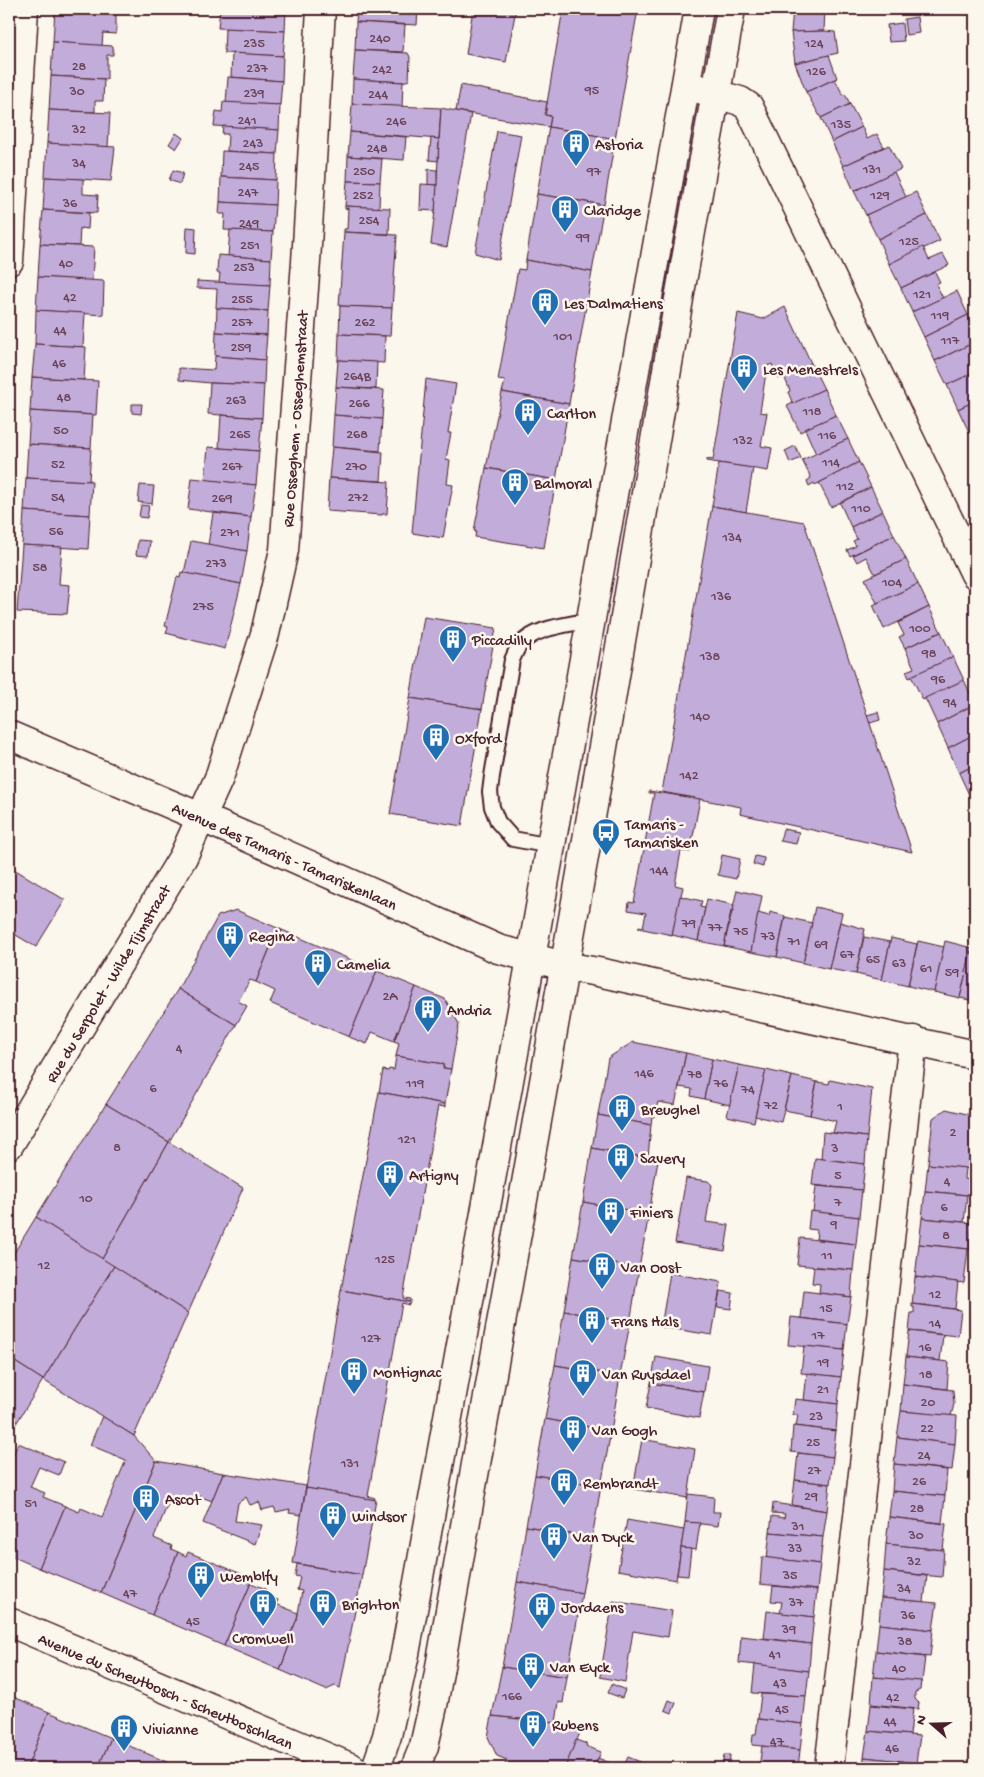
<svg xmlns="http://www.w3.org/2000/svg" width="984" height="1777" font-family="'Gochi Hand',sans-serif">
	<rect width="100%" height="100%" fill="#fbf7ec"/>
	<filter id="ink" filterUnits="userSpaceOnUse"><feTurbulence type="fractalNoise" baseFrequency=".02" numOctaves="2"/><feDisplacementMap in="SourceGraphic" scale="10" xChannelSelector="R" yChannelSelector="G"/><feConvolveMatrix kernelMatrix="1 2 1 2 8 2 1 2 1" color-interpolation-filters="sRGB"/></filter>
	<g filter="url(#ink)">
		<g fill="#c2acda" stroke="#4a1f2b">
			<polygon points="55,9 117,9 116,13"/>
			<polygon points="55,9 116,13 116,34 103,33 102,46 53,42"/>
			<polygon points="220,9 286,9 285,31 218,28"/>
			<polygon points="357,9 418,9 417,25 356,22"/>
			<polygon points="473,9 516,9 506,62 466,54"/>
			<polygon points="563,9 638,9 615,139 549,127 551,116 545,115"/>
			<polygon points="793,9 825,9 824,31 791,32"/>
			<polygon points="917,17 919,33 906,35 904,19"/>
			<polygon points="356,22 405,25 403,52 355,50"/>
			<polygon points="902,23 904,41 889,42 887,25"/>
			<polygon points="225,28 285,31 283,56 224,53"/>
			<polygon points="824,31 835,32 838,53 795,63 791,32"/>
			<polygon points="53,42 113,46 113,55 107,55 107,79 51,76"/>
			<polygon points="355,50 408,53 410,57 409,80 403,82 353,79"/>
			<polygon points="232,53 283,56 282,81 231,77"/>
			<polygon points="829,55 837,78 806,92 795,63"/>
			<polygon points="51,76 104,79 103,101 95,101 95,112 49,110"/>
			<polygon points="228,77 282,81 280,105 226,103"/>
			<polygon points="353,79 403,82 402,107 352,104"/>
			<polygon points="835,79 843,95 845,94 850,104 821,118 806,92"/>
			<polygon points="461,85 547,102 545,115 551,116 549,127 456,111"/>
			<polygon points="223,102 280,105 279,130 214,126 216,111 222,112"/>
			<polygon points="352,104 441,108 439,139 350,132"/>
			<polygon points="850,104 862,127 832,142 821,118"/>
			<polygon points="441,108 471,114 447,247 431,244 435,211"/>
			<polygon points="49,110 110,113 108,147 47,143"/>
			<polygon points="223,126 279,130 277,154 227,151 228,134 222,134"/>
			<polygon points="549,127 615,139 604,205 537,194"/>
			<polygon points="862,127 867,139 877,134 884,147 843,166 832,142"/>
			<polygon points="497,131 521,135 499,260 475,253"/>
			<polygon points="350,132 406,137 404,160 348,156"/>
			<polygon points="176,133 183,138 176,149 169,144"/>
			<polygon points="431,138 439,139 438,161 429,160"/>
			<polygon points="47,143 115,147 111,181 45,177"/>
			<polygon points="889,145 901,169 854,191 843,166"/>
			<polygon points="222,151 277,154 276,180 221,177"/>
			<polygon points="348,156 382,159 380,182 347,181"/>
			<polygon points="428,169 437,170 437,185 428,185"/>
			<polygon points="173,170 183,173 180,184 169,180"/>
			<polygon points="894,172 906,197 866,215 854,191"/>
			<polygon points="45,177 83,179 83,194 98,195 97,213 43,210"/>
			<polygon points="221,177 276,180 275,205 220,202"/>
			<polygon points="347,181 380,182 379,208 345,206"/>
			<polygon points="421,184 437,185 435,211 420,210"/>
			<polygon points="916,192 927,215 878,239 866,215"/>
			<polygon points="537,194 604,205 592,272 526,260"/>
			<polygon points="220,202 275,205 273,232 224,230 225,214 219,214"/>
			<polygon points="345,206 390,208 389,234 344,232 344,229 347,229 348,208 345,209"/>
			<polygon points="43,210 89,213 88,229 80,228 79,246 40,244"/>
			<polygon points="927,215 940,241 889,264 878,239"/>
			<polygon points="187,227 196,228 195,254 186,253"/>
			<polygon points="230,230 273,232 271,259 228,256"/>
			<polygon points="344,232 397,235 392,308 339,306"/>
			<polygon points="40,244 94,247 92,281 38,277"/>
			<polygon points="923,247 929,260 943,254 949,265 901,288 889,264"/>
			<polygon points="218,255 271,259 270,285 219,283 220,273 217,273"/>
			<polygon points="526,260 592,272 569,404 502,392 505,381 498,380 518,269 525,270"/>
			<polygon points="935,272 940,282 936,284 943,298 912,312 901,288"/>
			<polygon points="38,277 104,281 103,315 36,310"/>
			<polygon points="197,281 270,285 268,311 216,308 217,289 197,288"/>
			<polygon points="957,291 968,315 924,337 912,312"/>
			<polygon points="340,306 392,308 390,336 339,334"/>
			<polygon points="785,307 811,363 778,379 772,364 767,366 760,412 767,413 761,446 772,448 768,471 707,461 707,459 713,460 738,313 763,319"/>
			<polygon points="217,308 268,311 267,335 216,332"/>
			<polygon points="36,310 85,313 83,347 35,344"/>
			<polygon points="968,315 975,329 975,342 935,361 924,337"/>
			<polygon points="216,332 267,335 265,360 215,356"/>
			<polygon points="339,334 385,336 384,363 338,360"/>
			<polygon points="35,344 86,347 84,380 32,377"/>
			<polygon points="971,344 975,354 975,372 947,385 935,361"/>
			<polygon points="215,356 265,360 264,385 210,383 179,380 179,368 214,370"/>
			<polygon points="338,360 377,362 376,389 336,387"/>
			<polygon points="811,363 824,389 793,404 788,392 790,391 784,376"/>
			<polygon points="975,372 975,401 958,409 947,385"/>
			<polygon points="32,377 98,381 96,415 30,411"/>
			<polygon points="426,379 456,384 448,433 451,433 446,459 450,460 447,484 453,485 443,538 412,533"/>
			<polygon points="210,383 264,385 262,418 208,414"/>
			<polygon points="336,387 384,390 382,419 334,415"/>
			<polygon points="824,389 836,415 800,432 787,406"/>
			<polygon points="502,392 569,404 556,480 486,468"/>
			<polygon points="975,401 975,431 970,434 958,409"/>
			<polygon points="132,404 142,404 141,414 132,413"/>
			<polygon points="30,411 93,415 91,448 28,444"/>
			<polygon points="221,415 262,418 259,451 219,448"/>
			<polygon points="334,415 382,419 380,451 332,447"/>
			<polygon points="836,415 848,439 816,454 805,429"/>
			<polygon points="848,439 859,462 815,485 814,483 809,486 807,481 811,478 802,460"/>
			<polygon points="28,444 91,448 89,481 26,478"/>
			<polygon points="795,446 801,458 790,463 785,451"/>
			<polygon points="208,447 259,451 256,485 205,480"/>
			<polygon points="332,447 383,452 381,481 329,478"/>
			<polygon points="859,462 871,487 831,507 819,483"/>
			<polygon points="719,463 753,468 746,512 712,506"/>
			<polygon points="486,468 556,480 544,548 475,537 476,531 474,531"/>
			<polygon points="26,478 92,481 90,515 24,511"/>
			<polygon points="192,478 256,485 251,517 188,509"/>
			<polygon points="329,478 389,482 387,514 382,514 382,515 327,511"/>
			<polygon points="140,485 154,486 152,504 138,502"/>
			<polygon points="871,487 883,511 851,527 840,503"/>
			<polygon points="141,505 149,506 147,518 139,517"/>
			<polygon points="712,506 804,522 912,852 740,814 741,807 662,792"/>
			<polygon points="24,511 90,515 88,549 22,545"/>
			<polygon points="883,511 894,535 850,556 847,550 856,546 853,541 857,539 851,527"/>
			<polygon points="213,513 251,517 247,551 208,545"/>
			<polygon points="894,535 906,559 875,574 866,557 857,562 853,555"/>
			<polygon points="138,540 150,541 148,556 136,555"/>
			<polygon points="191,541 247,551 241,584 184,573"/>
			<polygon points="22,545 62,547 59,584 70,585 67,614 17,612"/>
			<polygon points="906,559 918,584 877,603 865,579"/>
			<polygon points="181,572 241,584 225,649 166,633 168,627 165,626 177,577 180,578"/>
			<polygon points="918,584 929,607 884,629 873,605"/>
			<polygon points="929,607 941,632 905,648 899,637 904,635 898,623"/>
			<polygon points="424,617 496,628 482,709 410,698"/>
			<polygon points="941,632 953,657 909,678 906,671 914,668 905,648"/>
			<polygon points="953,657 964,680 923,700 911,676"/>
			<polygon points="964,680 975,704 937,724 925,698"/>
			<polygon points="410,698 482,709 462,826 390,814"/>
			<polygon points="975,704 975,734 948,748 937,724"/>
			<polygon points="878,712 880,720 870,723 867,715"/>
			<polygon points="975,734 975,765 959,773 948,748"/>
			<polygon points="975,765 975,796 971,799 959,773"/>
			<polygon points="649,791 700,799 690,852 681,851 675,885 683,887 672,935 638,928 639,926 643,927 646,913 628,910 629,902 634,903 654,793 649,793"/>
			<polygon points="783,829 799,832 796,844 780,841"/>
			<polygon points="722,855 740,859 736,879 718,875"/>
			<polygon points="755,856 764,858 763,867 753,864"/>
			<polygon points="9,866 65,900 36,947 9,931"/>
			<polygon points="737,890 762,896 751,952 724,946"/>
			<polygon points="680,896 702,901 700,907 705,908 698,941 672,935"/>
			<polygon points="707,899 734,905 733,912 731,911 724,946 698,941"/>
			<polygon points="815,907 842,913 829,969 803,963"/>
			<polygon points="236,910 282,930 279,938 275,936 256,982 250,980 238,1001 247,1006 236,1025 178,989 218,916"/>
			<polygon points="770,912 785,916 777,957 751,952 758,913 769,916"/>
			<polygon points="785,917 812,923 803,963 777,957"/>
			<polygon points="840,922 865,929 856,974 829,969"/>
			<polygon points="282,930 377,971 349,1037 270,1003 275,991 256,982 275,936 279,938"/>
			<polygon points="864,937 890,942 882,980 856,974"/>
			<polygon points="891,938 917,944 908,986 882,980"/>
			<polygon points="918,941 944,947 934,992 908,986"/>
			<polygon points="945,941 972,948 960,998 934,992"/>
			<polygon points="971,951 975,952 975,1001 960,998"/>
			<polygon points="377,971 416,987 394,1041 372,1032 367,1044 349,1037"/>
			<polygon points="416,987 445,999 459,1024 451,1069 443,1068 443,1064 396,1056 399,1043 394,1041"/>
			<polygon points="178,989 236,1025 169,1142 106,1104"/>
			<polygon points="633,1042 686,1053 675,1105 658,1102 654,1117 652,1116 651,1125 598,1115 608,1058"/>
			<polygon points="686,1053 712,1059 704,1099 691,1096 692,1089 679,1087"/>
			<polygon points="396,1056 443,1064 443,1068 451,1069 445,1104 379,1092 383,1070 388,1071 389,1069 394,1070"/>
			<polygon points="712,1059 739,1065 730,1105 704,1099"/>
			<polygon points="739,1065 766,1070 754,1122 727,1116"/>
			<polygon points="766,1070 792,1076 781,1122 755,1116"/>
			<polygon points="792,1076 817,1082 810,1115 784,1110"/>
			<polygon points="830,1080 872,1089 867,1137 833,1133 836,1121 810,1115 817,1082 829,1084"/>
			<polygon points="379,1092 445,1104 445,1107 438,1106 403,1298 410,1299 410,1302 341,1290"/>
			<polygon points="106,1104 169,1142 102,1259 36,1217"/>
			<polygon points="946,1109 975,1116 975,1144 971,1169 928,1164 933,1118"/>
			<polygon points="598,1115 651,1125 648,1158 592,1148"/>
			<polygon points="823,1132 867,1137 865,1164 821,1159"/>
			<polygon points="169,1142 243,1188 188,1313 102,1259"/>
			<polygon points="592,1148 658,1160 649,1214 583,1202"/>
			<polygon points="815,1158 865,1164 862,1190 812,1185"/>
			<polygon points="928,1164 966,1168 965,1179 970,1180 968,1195 925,1191"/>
			<polygon points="686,1178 708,1181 712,1185 706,1222 729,1225 725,1251 675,1243"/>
			<polygon points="816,1186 862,1190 859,1217 813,1212"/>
			<polygon points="925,1191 967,1195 964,1222 922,1218"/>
			<polygon points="583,1202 649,1214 639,1268 573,1257"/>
			<polygon points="810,1211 859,1217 856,1244 816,1239 817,1230 808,1229"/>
			<polygon points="36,1217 114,1266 43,1380 9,1358 9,1261"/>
			<polygon points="922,1218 973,1223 970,1249 919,1244"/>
			<polygon points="800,1238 856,1244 853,1270 797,1265"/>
			<polygon points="919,1244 968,1249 964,1283 915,1277"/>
			<polygon points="573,1257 639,1268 630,1323 564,1311"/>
			<polygon points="114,1266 188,1313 134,1436 43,1380"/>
			<polygon points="814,1267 853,1270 851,1297 819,1293 820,1284 812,1283"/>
			<polygon points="670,1273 721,1282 712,1335 661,1327"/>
			<polygon points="915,1277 958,1282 955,1309 912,1304"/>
			<polygon points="341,1290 410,1302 409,1305 402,1303 368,1496 375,1498 374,1500 306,1488"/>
			<polygon points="720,1291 733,1293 731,1309 717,1307"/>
			<polygon points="804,1291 851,1297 847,1324 801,1318"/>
			<polygon points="912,1304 961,1310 958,1336 909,1331 911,1313 914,1313 914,1307 912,1307"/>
			<polygon points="564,1311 630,1323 620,1376 555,1365"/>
			<polygon points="791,1317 847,1324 844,1350 788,1345"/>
			<polygon points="909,1331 943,1335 940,1361 906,1357"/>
			<polygon points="804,1346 844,1350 841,1377 801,1373"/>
			<polygon points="656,1357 708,1366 704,1392 651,1383"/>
			<polygon points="906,1357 949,1362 947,1389 903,1384"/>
			<polygon points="9,1358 43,1380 9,1435"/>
			<polygon points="555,1365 620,1376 611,1431 545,1419"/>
			<polygon points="807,1373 841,1377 838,1404 804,1400"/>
			<polygon points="651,1383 704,1392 699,1418 646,1408"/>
			<polygon points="903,1384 953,1390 954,1404 951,1416 901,1411"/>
			<polygon points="795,1399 838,1404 836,1431 796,1426 798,1415 793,1415"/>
			<polygon points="901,1411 957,1416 955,1444 897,1437"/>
			<polygon points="102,1416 134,1436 156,1461 101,1593 39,1568 65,1506 79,1512 81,1508 102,1517 126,1460 90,1445"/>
			<polygon points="545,1419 611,1431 601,1486 535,1475"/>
			<polygon points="793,1426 836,1431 833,1457 791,1452"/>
			<polygon points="897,1437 955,1444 952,1470 894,1464"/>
			<polygon points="642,1439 695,1449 688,1498 633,1489"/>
			<polygon points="18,1443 64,1462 59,1475 39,1467 30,1487 45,1493 43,1497 65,1506 39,1568 9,1555 9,1465"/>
			<polygon points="798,1453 833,1457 830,1484 795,1480"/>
			<polygon points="156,1461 223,1473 212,1501 199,1496 175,1499 167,1506 154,1538 172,1546 171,1549 178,1552 152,1615 101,1593"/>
			<polygon points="894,1464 947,1470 945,1496 892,1491"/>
			<polygon points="223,1473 306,1486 301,1515 289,1513 290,1509 276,1512 274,1507 262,1510 259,1502 250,1505 246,1497 238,1503 235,1521 262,1525 255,1544 203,1523"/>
			<polygon points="535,1475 601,1486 592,1538 526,1526"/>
			<polygon points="795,1480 830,1484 827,1511 792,1505"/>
			<polygon points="306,1488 376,1500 362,1575 293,1563"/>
			<polygon points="892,1491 945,1496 942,1523 889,1517"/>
			<polygon points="688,1494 714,1497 713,1512 720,1512 718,1526 685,1522"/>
			<polygon points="773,1503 827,1511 823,1537 770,1532 772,1516 784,1518 785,1514 772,1513"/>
			<polygon points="889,1517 946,1524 943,1550 886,1544"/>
			<polygon points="627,1520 684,1530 676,1580 618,1570"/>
			<polygon points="685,1522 700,1523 696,1550 681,1548"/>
			<polygon points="526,1526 592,1538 582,1593 517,1582"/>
			<polygon points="770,1532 823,1537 820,1564 767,1558"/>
			<polygon points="886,1544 944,1550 942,1577 884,1571"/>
			<polygon points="681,1548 691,1549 688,1576 677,1575"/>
			<polygon points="178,1552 186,1556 188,1552 244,1575 242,1579 251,1583 224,1646 152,1615"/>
			<polygon points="762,1557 820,1564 817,1590 760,1584"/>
			<polygon points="297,1564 362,1575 340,1688 335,1686 326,1690 280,1670 293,1635 290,1635 297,1619 302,1591 297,1590 300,1577 295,1576"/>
			<polygon points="884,1571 927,1576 924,1602 881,1598"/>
			<polygon points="517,1582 582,1593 567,1677 502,1667"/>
			<polygon points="251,1583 266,1589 264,1594 278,1600 276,1604 298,1613 297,1619 290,1635 293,1635 280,1670 224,1646"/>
			<polygon points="773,1586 817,1590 814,1617 780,1613 782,1602 771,1601"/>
			<polygon points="881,1598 937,1603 933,1630 879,1624"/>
			<polygon points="613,1601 672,1611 668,1637 633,1631 625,1682 600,1677"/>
			<polygon points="767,1611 814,1617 811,1644 764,1638"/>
			<polygon points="879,1624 933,1630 930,1657 876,1651"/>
			<polygon points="741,1636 811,1644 809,1671 739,1663"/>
			<polygon points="876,1651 925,1657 922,1682 873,1677"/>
			<polygon points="755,1664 809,1671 806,1696 752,1693"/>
			<polygon points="502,1667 567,1677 563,1703 559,1702 556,1723 492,1716"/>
			<polygon points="873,1677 921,1681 920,1690 915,1692 915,1699 919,1703 918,1709 871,1704"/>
			<polygon points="612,1684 625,1690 622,1698 608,1693"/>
			<polygon points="761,1694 806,1696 803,1724 758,1719"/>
			<polygon points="9,1695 49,1712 27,1768 9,1768"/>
			<polygon points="669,1700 676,1703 672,1713 665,1710"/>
			<polygon points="871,1705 913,1709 910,1735 868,1731"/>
			<polygon points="49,1712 111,1738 98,1768 27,1768"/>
			<polygon points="492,1716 556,1723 580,1733 565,1768 509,1768 504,1767 507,1760 497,1756 488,1737"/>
			<polygon points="758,1719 803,1724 800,1750 752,1745 753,1734 756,1734"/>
			<polygon points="868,1731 920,1736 916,1763 864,1757"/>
			<polygon points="111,1738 176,1766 175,1768 98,1768"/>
			<polygon points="576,1740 587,1744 586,1746 601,1752 594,1768 565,1768"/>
			<polygon points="762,1746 800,1750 798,1768 759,1768"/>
			<polygon points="724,1755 730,1755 729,1768 722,1768"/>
			<polygon points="628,1757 653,1767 623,1768"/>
			<polygon points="864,1757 903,1761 902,1768 863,1768"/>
			<polygon points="598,1758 622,1768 594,1768"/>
		</g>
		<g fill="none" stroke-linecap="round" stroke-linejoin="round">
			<g stroke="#4a1f2b" stroke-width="18">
				<path id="service" d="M551,846L513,839L498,822L492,807L490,792L492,776L512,660C514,656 516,650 519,646C534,627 568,625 590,620"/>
			</g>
			<g stroke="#4a1f2b" stroke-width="31">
				<g id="minor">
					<polyline points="686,85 740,101 749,107 975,574"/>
					<polyline points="9,261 24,9"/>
					<polyline points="9,735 242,835 498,949 564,966 598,972 975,1055"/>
					<polyline points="9,1145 183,857 219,778 265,634 284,550 306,262 321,9"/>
					<polyline points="9,1622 352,1768"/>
					<polyline points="829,1768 913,1040"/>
				</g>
			</g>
			<g stroke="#4a1f2b" stroke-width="31">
				<g id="tertiary">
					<polyline points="376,1768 387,1736 405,1654 522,1009 699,9"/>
					<polyline points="415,1768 424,1746 433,1706 593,806 680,293 731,9"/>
				</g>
			</g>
			<use href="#service" stroke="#fbf7ec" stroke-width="14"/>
			<use href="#minor" stroke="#fbf7ec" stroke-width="28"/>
			<use href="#tertiary" stroke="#fbf7ec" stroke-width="28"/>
		</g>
	</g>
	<defs>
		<g id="building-pin" transform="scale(1.4375)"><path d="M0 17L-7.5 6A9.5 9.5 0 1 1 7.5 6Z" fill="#1f6fb2" stroke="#fbf7ec"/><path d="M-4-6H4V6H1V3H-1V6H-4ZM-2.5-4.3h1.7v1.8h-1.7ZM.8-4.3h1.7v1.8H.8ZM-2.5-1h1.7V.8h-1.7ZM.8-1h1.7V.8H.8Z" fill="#fff"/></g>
		<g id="bus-pin" transform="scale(1.4375)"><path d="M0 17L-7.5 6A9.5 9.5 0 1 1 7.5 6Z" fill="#1f6fb2" stroke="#fbf7ec"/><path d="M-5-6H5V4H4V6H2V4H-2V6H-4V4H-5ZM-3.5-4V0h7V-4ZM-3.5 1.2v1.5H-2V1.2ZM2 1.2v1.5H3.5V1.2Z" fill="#fff"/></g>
	</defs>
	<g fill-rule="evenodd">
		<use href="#building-pin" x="576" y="143"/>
		<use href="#building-pin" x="565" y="209"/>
		<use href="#building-pin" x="545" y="302"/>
		<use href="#building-pin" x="744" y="368"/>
		<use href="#building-pin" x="528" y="412"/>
		<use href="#building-pin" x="515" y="482"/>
		<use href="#building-pin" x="453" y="639"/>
		<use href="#building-pin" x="436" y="737"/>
		<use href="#bus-pin" x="606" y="832"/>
		<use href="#building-pin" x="230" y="935"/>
		<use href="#building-pin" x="318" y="963"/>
		<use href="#building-pin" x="428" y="1009"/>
		<use href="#building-pin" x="622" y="1108"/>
		<use href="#building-pin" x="621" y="1157"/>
		<use href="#building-pin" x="390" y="1174"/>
		<use href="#building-pin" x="611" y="1211"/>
		<use href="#building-pin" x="602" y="1266"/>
		<use href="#building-pin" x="592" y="1320"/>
		<use href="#building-pin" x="354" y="1371"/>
		<use href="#building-pin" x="583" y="1373"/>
		<use href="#building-pin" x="573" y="1429"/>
		<use href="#building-pin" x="564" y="1482"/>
		<use href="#building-pin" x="146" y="1498"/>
		<use href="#building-pin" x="333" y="1515"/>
		<use href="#building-pin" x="554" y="1536"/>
		<use href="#building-pin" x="201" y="1575"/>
		<use href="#building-pin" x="263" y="1603"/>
		<use href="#building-pin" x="323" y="1603"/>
		<use href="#building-pin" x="542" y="1606"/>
		<use href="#building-pin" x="531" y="1666"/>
		<use href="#building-pin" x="533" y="1724"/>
		<use href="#building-pin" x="124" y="1728"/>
	</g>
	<g text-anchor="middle" stroke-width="5" stroke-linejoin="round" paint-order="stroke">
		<g font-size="14" fill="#684257">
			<text x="380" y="42">240</text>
			<text x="254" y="47">235</text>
			<text x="814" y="47">124</text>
			<text x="79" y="70">28</text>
			<text x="257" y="72">237</text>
			<text x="382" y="73">242</text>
			<text x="816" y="75">126</text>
			<text x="592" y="94">95</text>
			<text x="77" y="95">30</text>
			<text x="254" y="97">239</text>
			<text x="378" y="98">244</text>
			<text x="247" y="124">241</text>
			<text x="396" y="125">246</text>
			<text x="841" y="128">135</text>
			<text x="79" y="133">32</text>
			<text x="253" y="147">243</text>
			<text x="377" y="152">248</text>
			<text x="79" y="167">34</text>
			<text x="249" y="170">245</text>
			<text x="872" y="173">131</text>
			<text x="364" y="175">250</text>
			<text x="594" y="175">97</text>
			<text x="248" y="196">247</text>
			<text x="363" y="199">252</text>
			<text x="880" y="199">129</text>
			<text x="70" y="207">36</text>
			<text x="369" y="224">254</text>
			<text x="249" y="227">249</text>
			<text x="583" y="241">99</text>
			<text x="909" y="245">125</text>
			<text x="250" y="249">251</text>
			<text x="66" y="267">40</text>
			<text x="244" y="271">253</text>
			<text x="922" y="298">121</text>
			<text x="70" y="301">42</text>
			<text x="242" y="303">255</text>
			<text x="940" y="319">119</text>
			<text x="242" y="326">257</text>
			<text x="365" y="326">262</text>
			<text x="60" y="334">44</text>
			<text x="563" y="340">101</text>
			<text x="950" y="344">117</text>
			<text x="241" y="351">259</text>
			<text x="59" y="367">46</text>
			<text x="357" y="380">264B</text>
			<text x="64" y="401">48</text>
			<text x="236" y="404">263</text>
			<text x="359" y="407">266</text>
			<text x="812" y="415">118</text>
			<text x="61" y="434">50</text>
			<text x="240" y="438">265</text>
			<text x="357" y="438">268</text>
			<text x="827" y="439">116</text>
			<text x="743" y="444">132</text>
			<text x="831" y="466">114</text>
			<text x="58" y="468">52</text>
			<text x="232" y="470">267</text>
			<text x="356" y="470">270</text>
			<text x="845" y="490">112</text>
			<text x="58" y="501">54</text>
			<text x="358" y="501">272</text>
			<text x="222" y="502">269</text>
			<text x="861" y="512">110</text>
			<text x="56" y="535">56</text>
			<text x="230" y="536">271</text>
			<text x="732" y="541">134</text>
			<text x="216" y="567">273</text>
			<text x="40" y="571">58</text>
			<text x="892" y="586">104</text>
			<text x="721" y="600">136</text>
			<text x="203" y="610">275</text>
			<text x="920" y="632">100</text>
			<text x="929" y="657">98</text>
			<text x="710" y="660">138</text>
			<text x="938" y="683">96</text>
			<text x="950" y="706">94</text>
			<text x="700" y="720">140</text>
			<text x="689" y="779">142</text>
			<text x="659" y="874">144</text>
			<text x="689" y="927">79</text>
			<text x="715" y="931">77</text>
			<text x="741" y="935">75</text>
			<text x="768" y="940">73</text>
			<text x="794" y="945">71</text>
			<text x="821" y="948">69</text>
			<text x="847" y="958">67</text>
			<text x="873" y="963">65</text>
			<text x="899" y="967">63</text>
			<text x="926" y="972">61</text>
			<text x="952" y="976">59</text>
			<text x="390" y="1000">2A</text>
			<text x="179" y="1052">4</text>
			<text x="644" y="1077">146</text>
			<text x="695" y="1078">78</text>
			<text x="415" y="1087">119</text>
			<text x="721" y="1087">76</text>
			<text x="153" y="1092">6</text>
			<text x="748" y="1093">74</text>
			<text x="771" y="1109">72</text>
			<text x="840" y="1110">1</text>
			<text x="953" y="1136">2</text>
			<text x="407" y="1143">121</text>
			<text x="117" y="1151">8</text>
			<text x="835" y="1152">3</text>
			<text x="838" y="1179">5</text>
			<text x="947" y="1185">4</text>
			<text x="86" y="1202">10</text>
			<text x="838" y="1206">7</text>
			<text x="944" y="1211">6</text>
			<text x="834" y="1228">9</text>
			<text x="946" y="1239">8</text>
			<text x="827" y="1259">11</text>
			<text x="385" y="1263">125</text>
			<text x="44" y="1269">12</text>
			<text x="935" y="1298">12</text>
			<text x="826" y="1312">15</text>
			<text x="935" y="1327">14</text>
			<text x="818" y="1339">17</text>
			<text x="371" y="1342">127</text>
			<text x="925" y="1351">16</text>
			<text x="823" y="1366">19</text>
			<text x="926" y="1378">18</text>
			<text x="823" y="1393">21</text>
			<text x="928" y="1406">20</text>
			<text x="816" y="1420">23</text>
			<text x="927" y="1432">22</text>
			<text x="813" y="1446">25</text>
			<text x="924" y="1459">24</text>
			<text x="350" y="1467">131</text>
			<text x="814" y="1474">27</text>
			<text x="919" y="1485">26</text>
			<text x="811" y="1500">29</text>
			<text x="31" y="1507">51</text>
			<text x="917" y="1512">28</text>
			<text x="798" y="1530">31</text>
			<text x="916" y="1539">30</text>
			<text x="795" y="1552">33</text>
			<text x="914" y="1565">32</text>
			<text x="790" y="1579">35</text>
			<text x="904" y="1592">34</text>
			<text x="130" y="1597">47</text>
			<text x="796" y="1606">37</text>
			<text x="908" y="1619">36</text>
			<text x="193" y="1625">45</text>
			<text x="789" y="1633">39</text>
			<text x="905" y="1645">38</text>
			<text x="775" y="1658">41</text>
			<text x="899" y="1672">40</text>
			<text x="780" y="1687">43</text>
			<text x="512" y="1700">166</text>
			<text x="893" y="1701">42</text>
			<text x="782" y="1713">45</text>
			<text x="890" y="1725">44</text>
			<text x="777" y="1745">47</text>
			<text x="892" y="1752">46</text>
		</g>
		<g font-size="16" fill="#4a1f2b" stroke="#fbf7ec" text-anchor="start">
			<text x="595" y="149">Astoria</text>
			<text x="584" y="215">Claridge</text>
			<text x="564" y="308">Les Dalmatiens</text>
			<text x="763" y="374">Les Menestrels</text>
			<text x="547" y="418">Carlton</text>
			<text x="534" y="488">Balmoral</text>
			<text x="472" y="645">Piccadilly</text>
			<text x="455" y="743">Oxford</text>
			<text x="625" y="829">Tamaris -<tspan x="625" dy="18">Tamarisken</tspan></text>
			<text x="249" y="941">Regina</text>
			<text x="337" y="969">Camelia</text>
			<text x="447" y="1015">Andria</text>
			<text x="641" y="1114">Breughel</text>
			<text x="640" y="1163">Savery</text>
			<text x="409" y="1180">Artigny</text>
			<text x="630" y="1217">Finiers</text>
			<text x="621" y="1272">Van Oost</text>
			<text x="611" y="1326">Frans Hals</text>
			<text x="373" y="1377">Montignac</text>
			<text x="602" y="1379">Van Ruysdael</text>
			<text x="592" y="1435">Van Gogh</text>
			<text x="583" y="1488">Rembrandt</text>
			<text x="165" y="1504">Ascot</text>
			<text x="352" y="1521">Windsor</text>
			<text x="573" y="1542">Van Dyck</text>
			<text x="220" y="1581">Wemblfy</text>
			<text x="342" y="1609">Brighton</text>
			<text x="561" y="1612">Jordaens</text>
			<text x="263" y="1643" text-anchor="middle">Cromwell</text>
			<text x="550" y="1672">Van Eyck</text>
			<text x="552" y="1730">Rubens</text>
			<text x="143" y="1734">Vivianne</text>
		</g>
		<g font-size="16" fill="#4a1f2b" stroke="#fbf7ec">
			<text transform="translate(294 419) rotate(-86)" y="6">Rue Osseghem - Osseghemstraat</text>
			<text transform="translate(285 855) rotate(24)" y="6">Avenue des Tamaris - Tamariskenlaan</text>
			<text transform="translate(107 983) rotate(-59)" y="6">Rue du Serpolet - Wilde Tijmstraat</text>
			<text transform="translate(166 1690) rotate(23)" y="6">Avenue du Scheutbosch - Scheutboschlaan</text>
		</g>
	</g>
	<rect width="984" height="1777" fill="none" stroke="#fbf7ec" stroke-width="30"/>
	<rect x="15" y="15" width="954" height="1747" fill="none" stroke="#4a1f2b" stroke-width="2" filter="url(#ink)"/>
	<g transform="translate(932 1724) rotate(290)" stroke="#fbf7ec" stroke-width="4" paint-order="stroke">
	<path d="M0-4L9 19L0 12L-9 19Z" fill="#4a1f2b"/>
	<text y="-8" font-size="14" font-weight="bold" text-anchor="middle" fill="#4a1f2b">N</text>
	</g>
</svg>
